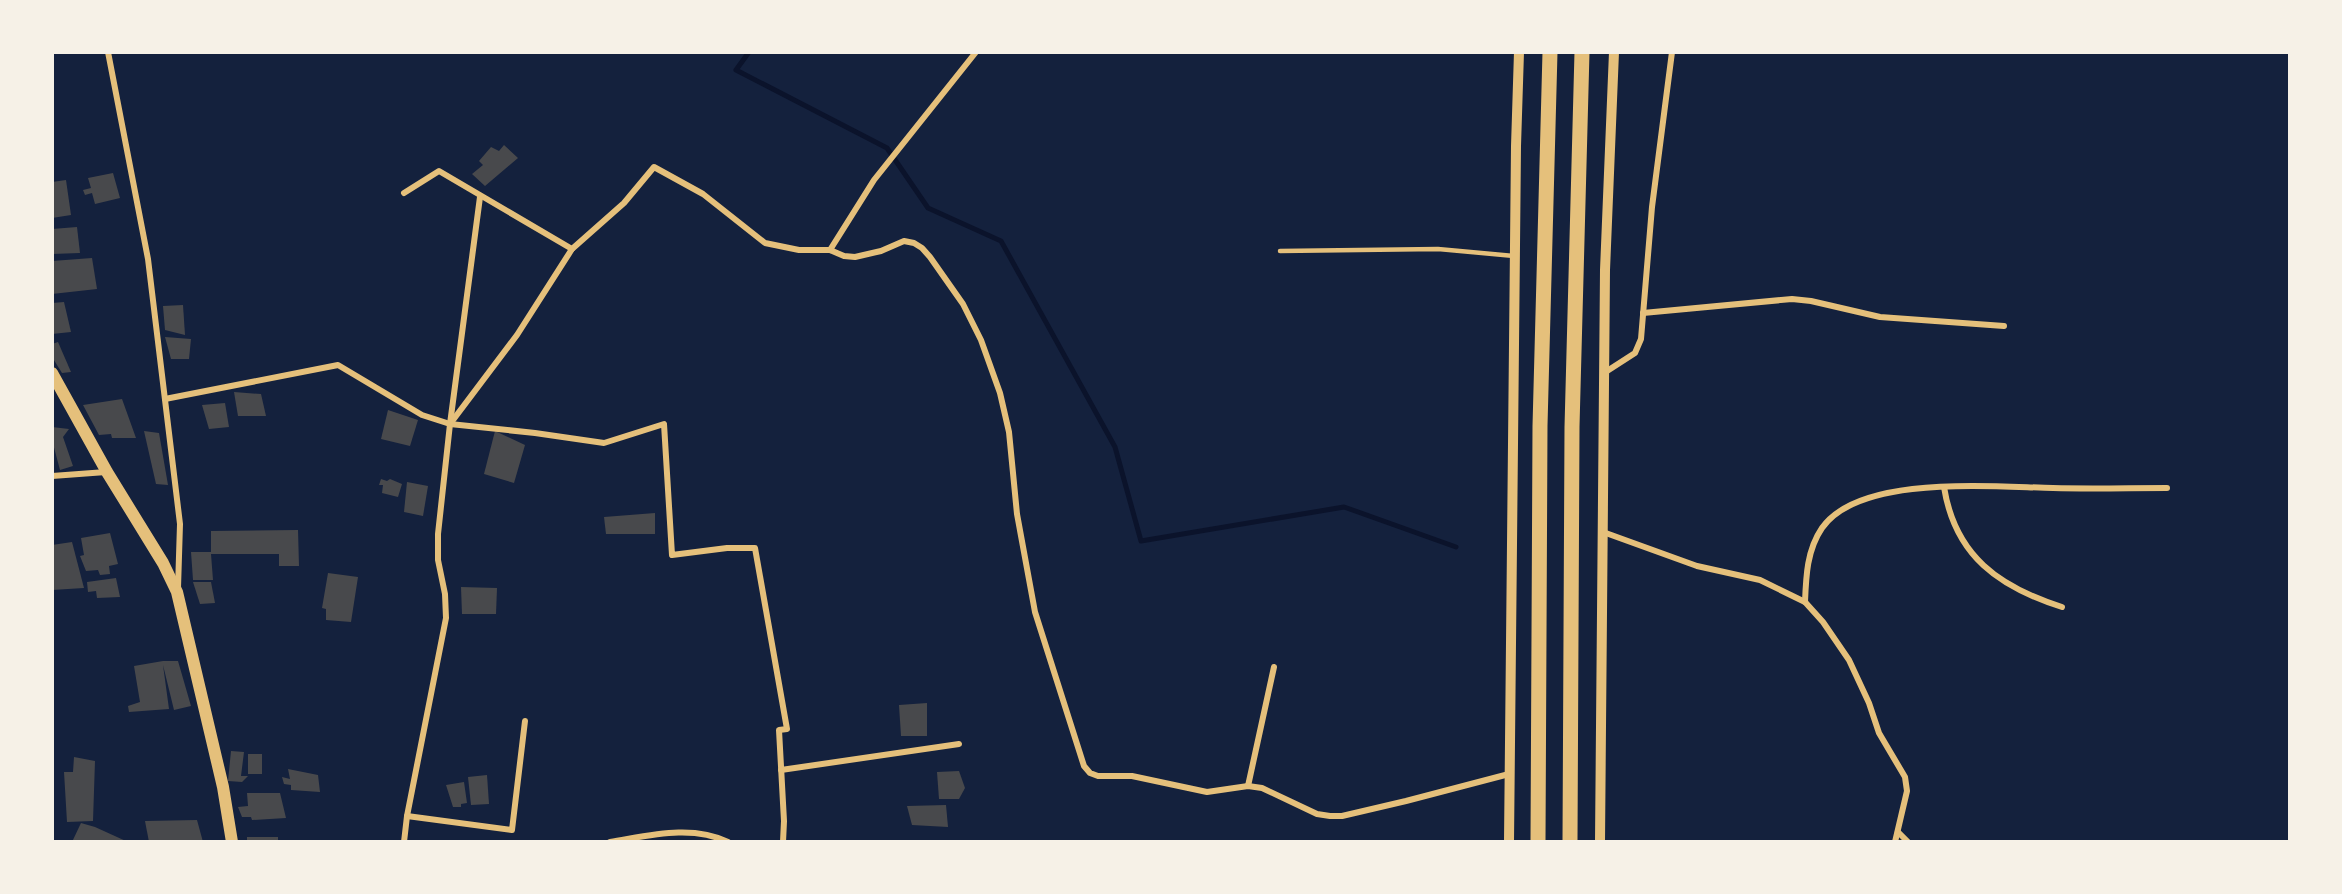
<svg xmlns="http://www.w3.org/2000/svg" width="2342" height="894" font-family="'Nunito Sans',sans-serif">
	<rect width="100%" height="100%" fill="#14213d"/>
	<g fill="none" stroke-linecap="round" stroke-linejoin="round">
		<polyline stroke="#0b132b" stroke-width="5" points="749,52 736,70 887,148 928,208 1001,241 1115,447 1141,541 1344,507 1456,547"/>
	</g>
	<g fill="#48494c">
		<polygon points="504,145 518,158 485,186 472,174 483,165 479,161 491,147 499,151"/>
		<polygon points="113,173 120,198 95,204 92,193 85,195 83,190 91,188 88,178"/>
		<polygon points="66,180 71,215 52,218 52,182"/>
		<polygon points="77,227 80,253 52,254 52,229"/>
		<polygon points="92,258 97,289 52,294 52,261"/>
		<polygon points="64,302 71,332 52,334 52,303"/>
		<polygon points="183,305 185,335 165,330 163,306"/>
		<polygon points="165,337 191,339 189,359 171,359"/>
		<polygon points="58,342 71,372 62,373 52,357 52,344"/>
		<polygon points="234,392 261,394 266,416 238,416"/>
		<polygon points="122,399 136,438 112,438 111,434 99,435 83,405"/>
		<polygon points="225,403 229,427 209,429 202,405"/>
		<polygon points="388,410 418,420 410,446 381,439"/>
		<polygon points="52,427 69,429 63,437 73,466 60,470 52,440"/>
		<polygon points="144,431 159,433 168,485 156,484"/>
		<polygon points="495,431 525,445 514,483 484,474"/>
		<polygon points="381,479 387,481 390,479 402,484 398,497 382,493 383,485 379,485"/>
		<polygon points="407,482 428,486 423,516 404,512"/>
		<polygon points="655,513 655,534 606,534 604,517"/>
		<polygon points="298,530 299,566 279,566 279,554 211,554 213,580 193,580 191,552 211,552 211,531"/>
		<polygon points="110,533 118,564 109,566 110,574 100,575 98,570 86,571 80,556 84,555 81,538"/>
		<polygon points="72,542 84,588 52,590 52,545"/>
		<polygon points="328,573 358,577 351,622 326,620 326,609 322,608"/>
		<polygon points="116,578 120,597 97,598 96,591 88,592 87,582"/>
		<polygon points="193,582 211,582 215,603 200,604"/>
		<polygon points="461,587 497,588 496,614 462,614"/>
		<polygon points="163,661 178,661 191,706 174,710 163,665 169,709 129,712 128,706 140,702 134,666"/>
		<polygon points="927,703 927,736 901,736 899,705"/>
		<polygon points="231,751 244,752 241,776 248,776 242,782 228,781"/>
		<rect x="248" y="754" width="14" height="20"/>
		<polygon points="74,757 95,761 93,821 67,822 64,772 73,772"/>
		<polygon points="288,769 318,775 320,792 291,790 291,785 284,784 282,777 290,779"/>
		<polygon points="959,771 965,788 959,799 939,799 937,772"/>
		<polygon points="487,775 489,804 471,805 468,777"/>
		<polygon points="464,782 467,803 461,804 461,807 453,807 446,785"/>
		<polygon points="247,793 280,793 286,818 252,820 251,817 242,817 238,807 248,806"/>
		<polygon points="946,805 948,827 912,825 907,806"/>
		<polygon points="197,820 203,842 149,842 145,821"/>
		<polygon points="81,823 95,827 128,842 72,842"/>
		<rect x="247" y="837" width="31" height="5"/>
	</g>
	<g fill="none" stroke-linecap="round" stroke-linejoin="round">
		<polyline stroke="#e5c07b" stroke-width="4.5" points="1280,251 1438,249 1514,256"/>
		<g stroke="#e5c07b" stroke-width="6">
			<polyline points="108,52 148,259 180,524 178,588"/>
			<polyline points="404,193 439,171 572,249"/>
			<polyline points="830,250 874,180 976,52"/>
			<polyline points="1643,313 1792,299 1811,301 1880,317 2004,326"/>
			<polyline points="1604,373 1635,353 1641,339 1652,207 1672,52"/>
			<polyline points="165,399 338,365 422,415 450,424 517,335 572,249 624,203 654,167 703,194 765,243 799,250 830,250 844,256 855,257 881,251 904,241 914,243 922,248 930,257 963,304 981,340 1000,393 1009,432 1017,514 1035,612 1084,766 1090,773 1098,776 1132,776 1207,792 1248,786 1262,788 1317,814 1330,816 1342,816 1406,801 1509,774"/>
			<polyline points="450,424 535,433 604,443 664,424 672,555 727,548 755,548 787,729 779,730 784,821 783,842"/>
			<polyline points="52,476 106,472"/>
			<path d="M1944,487C1955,556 1999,587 2062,607"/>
			<polyline points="1603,532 1697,566 1760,580 1805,602 1823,622 1849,660 1869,703 1879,733 1905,777 1907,791 1895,842"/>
			<path d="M1805,602C1806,576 1807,550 1822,528C1860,474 1994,487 2053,488C2091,489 2129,488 2167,488"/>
			<polyline points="781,770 959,744"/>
			<polyline points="1248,786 1274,667"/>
			<polyline points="407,816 512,830 525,721"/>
			<polyline points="1898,832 1908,842"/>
			<polyline points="404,842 407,816 446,618 445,594 438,560 438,534 450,424 480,197"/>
			<path d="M610,842C648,836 691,824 728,842"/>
		</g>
		<g stroke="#e5c07b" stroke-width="10">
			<polyline points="1509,842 1516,146 1519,52"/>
			<polyline points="1600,842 1605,270 1614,52"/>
		</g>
		<polyline stroke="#e5c07b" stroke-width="12" points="52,373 107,472 163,563 177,592 223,787 232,842"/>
		<g stroke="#e5c07b" stroke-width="15">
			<polyline points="1538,842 1540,426 1550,52"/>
			<polyline points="1570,842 1572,427 1582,52"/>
		</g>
	</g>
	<rect width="2342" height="894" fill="none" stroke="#f6f1e7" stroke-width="108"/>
</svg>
